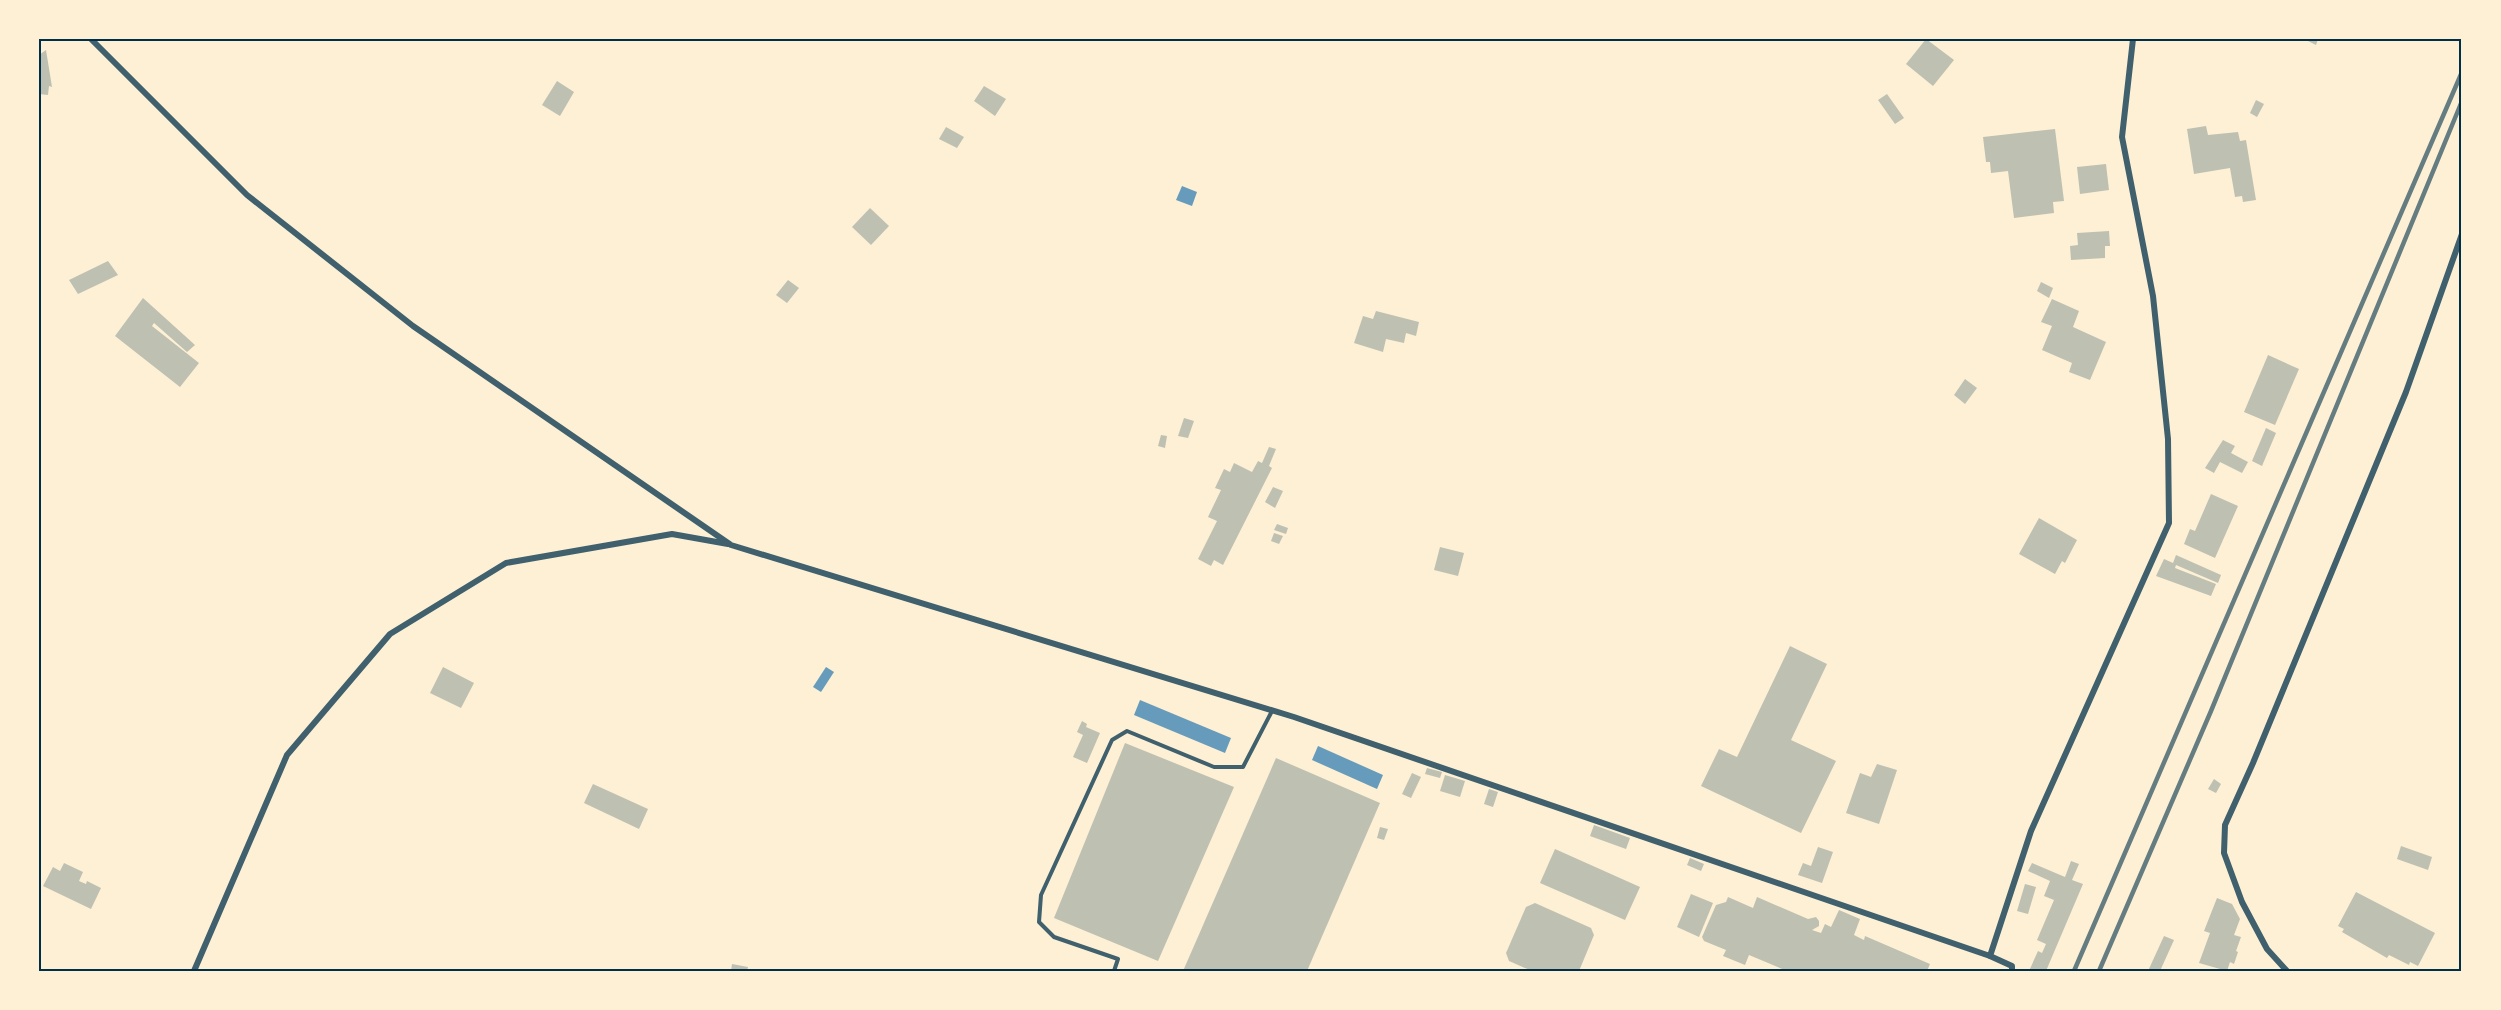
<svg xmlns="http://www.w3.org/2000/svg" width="2501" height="1010" font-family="Ubuntu,sans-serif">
	<rect width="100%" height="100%" fill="#fdf0d5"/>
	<g fill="#669bbc">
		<polygon points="1182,186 1197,192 1192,206 1176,200"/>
		<polygon points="826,667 834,672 821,692 813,687"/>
		<polygon points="1140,700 1231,738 1225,753 1134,715"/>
		<polygon points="1318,746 1383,775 1377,789 1312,760"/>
	</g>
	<g fill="#bec0b2">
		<polygon points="1926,39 1954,60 1933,86 1906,64"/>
		<polygon points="2304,39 2318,39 2316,45"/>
		<polygon points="46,50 52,87 49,86 48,95 39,94 39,55"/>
		<polygon points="557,81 574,92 560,116 542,105"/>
		<polygon points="984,86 1006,99 995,116 974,101"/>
		<polygon points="1887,94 1904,118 1895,124 1878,100"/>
		<polygon points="2256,100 2264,104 2257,117 2250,113"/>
		<polygon points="2206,126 2208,135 2238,132 2240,141 2246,140 2256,200 2243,202 2242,196 2235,197 2230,168 2194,174 2187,129"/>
		<polygon points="946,127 964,137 957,148 939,139"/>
		<polygon points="2055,129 2064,201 2053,202 2054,213 2014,218 2008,171 1991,173 1990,162 1986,162 1983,137"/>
		<polygon points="2106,164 2109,190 2080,194 2077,167"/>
		<polygon points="870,208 889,226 871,245 852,227"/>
		<polygon points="2109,231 2110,246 2105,246 2105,258 2071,260 2070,246 2078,245 2077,233"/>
		<polygon points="108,261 118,275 78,294 69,280"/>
		<polygon points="788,280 799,288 787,303 776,295"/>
		<polygon points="2041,282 2053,288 2049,298 2037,291"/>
		<polygon points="143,298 195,345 187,352 154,323 152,326 199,363 180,387 115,336"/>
		<polygon points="2052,299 2079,311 2073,327 2106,342 2090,380 2069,372 2072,363 2042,350 2052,326 2041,322"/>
		<polygon points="1376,311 1419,322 1416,336 1406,333 1404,343 1386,339 1383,352 1354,343 1363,316 1373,319"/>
		<polygon points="2268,355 2299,369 2275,425 2244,412"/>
		<polygon points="1965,379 1977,388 1965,404 1954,395"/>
		<polygon points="1184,418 1194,421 1188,438 1178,436"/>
		<polygon points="2266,428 2276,433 2262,466 2252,461"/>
		<polygon points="1161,435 1167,436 1165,448 1158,446"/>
		<polygon points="2223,440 2235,446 2231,453 2248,462 2242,473 2220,462 2214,473 2205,468"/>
		<polygon points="1269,447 1276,449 1269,466 1272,468 1223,565 1214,560 1211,566 1198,559 1217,521 1208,517 1221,490 1215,488 1224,469 1230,472 1234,463 1252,472 1258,461 1262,463"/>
		<polygon points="1273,487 1283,491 1275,508 1265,502"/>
		<polygon points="2211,494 2238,506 2215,558 2184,544 2190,529 2195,531"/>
		<polygon points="2039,518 2077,540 2065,563 2062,561 2055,574 2019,554"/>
		<polygon points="1277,524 1288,528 1286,534 1274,530"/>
		<polygon points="1274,533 1283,536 1279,544 1271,541"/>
		<polygon points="1440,547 1464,553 1458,576 1434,570"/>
		<polygon points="2176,555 2221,575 2218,583 2176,565 2175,568 2216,584 2211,596 2156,576 2164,559 2173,563"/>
		<polygon points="1790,646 1827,664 1791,740 1836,761 1801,833 1701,786 1719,749 1737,757"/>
		<polygon points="443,667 474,683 461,708 430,693"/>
		<polygon points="1082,721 1087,724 1086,727 1100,733 1087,763 1073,757 1083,735 1077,732"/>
		<polygon points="1125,743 1234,787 1158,961 1054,918"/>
		<polygon points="1276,758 1380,803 1307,971 1183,971"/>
		<polygon points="1877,764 1897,770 1879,824 1846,813 1860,773 1871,777"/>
		<polygon points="1427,768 1442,772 1440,778 1425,774"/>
		<polygon points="1412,773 1421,777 1411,798 1402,794"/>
		<polygon points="1445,775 1465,781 1460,797 1440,791"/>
		<polygon points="2214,779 2221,784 2216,793 2208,789"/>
		<polygon points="593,784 648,809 639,829 584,803"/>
		<polygon points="1489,789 1498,792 1493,807 1484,804"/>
		<polygon points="1594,825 1630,838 1626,849 1590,836"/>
		<polygon points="1380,827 1388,829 1384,840 1377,838"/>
		<polygon points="2401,846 2432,857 2428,870 2397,859"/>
		<polygon points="1818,847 1833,852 1822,883 1798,875 1803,863 1811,866"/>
		<polygon points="1555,849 1640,887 1625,920 1540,883"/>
		<polygon points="1690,858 1704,864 1701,871 1687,865"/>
		<polygon points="2071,861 2079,864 2072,880 2083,884 2046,971 2029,971 2038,951 2042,953 2046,944 2037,940 2054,900 2044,896 2050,881 2028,871 2032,863 2065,877"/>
		<polygon points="64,863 83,872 79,881 86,884 87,881 101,888 91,909 43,886 53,867 60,871"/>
		<polygon points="2025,884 2036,887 2028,914 2017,911"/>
		<polygon points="2356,892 2435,933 2418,966 2410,962 2409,965 2389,955 2387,958 2342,932 2344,929 2338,926"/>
		<polygon points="1691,894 1713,903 1699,937 1677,927"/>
		<polygon points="1728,897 1753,908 1757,897 1808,919 1816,917 1819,921 1819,926 1812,930 1821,933 1825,924 1831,927 1839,910 1860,919 1854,935 1864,940 1865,936 1930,964 1927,971 1787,971 1749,955 1745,965 1723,956 1726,950 1704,941 1702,937 1716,905 1726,902"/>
		<polygon points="2217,898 2232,904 2240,919 2234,935 2241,937 2236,951 2238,952 2234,964 2230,962 2227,971 2199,963 2210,933 2204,931"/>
		<polygon points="1535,903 1591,928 1594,935 1579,971 1532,971 1509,961 1506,953 1526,907"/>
		<polygon points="2164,936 2174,940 2160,971 2148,971"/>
		<polygon points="732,964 748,967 747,971 731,971"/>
	</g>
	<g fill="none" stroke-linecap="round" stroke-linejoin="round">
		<polyline stroke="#3f606c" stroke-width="4" points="1114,971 1118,959 1054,937 1039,922 1041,895 1112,740 1127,731 1214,767 1243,767 1272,711"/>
		<g stroke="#3f606c" stroke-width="6">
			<polyline points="91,39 247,195 413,326 731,545 1294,717 1990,956"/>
			<polyline points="194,971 287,755 390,634 506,563 672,534 728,544"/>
			<polyline points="2012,971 2012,966 1990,956 2031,831 2169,523 2168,439 2153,296 2122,137 2133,39"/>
			<polyline points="2287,971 2267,949 2242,902 2224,853 2225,825 2253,763 2406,392 2462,234"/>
		</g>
		<g stroke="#657d81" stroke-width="4.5">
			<polyline points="2074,971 2462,72"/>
			<polyline points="2099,971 2211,711 2462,101"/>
		</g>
	</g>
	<rect width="2501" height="1010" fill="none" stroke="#fdf0d5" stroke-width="81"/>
	<rect x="40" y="40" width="2420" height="930" fill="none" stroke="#003049" stroke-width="2"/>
</svg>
